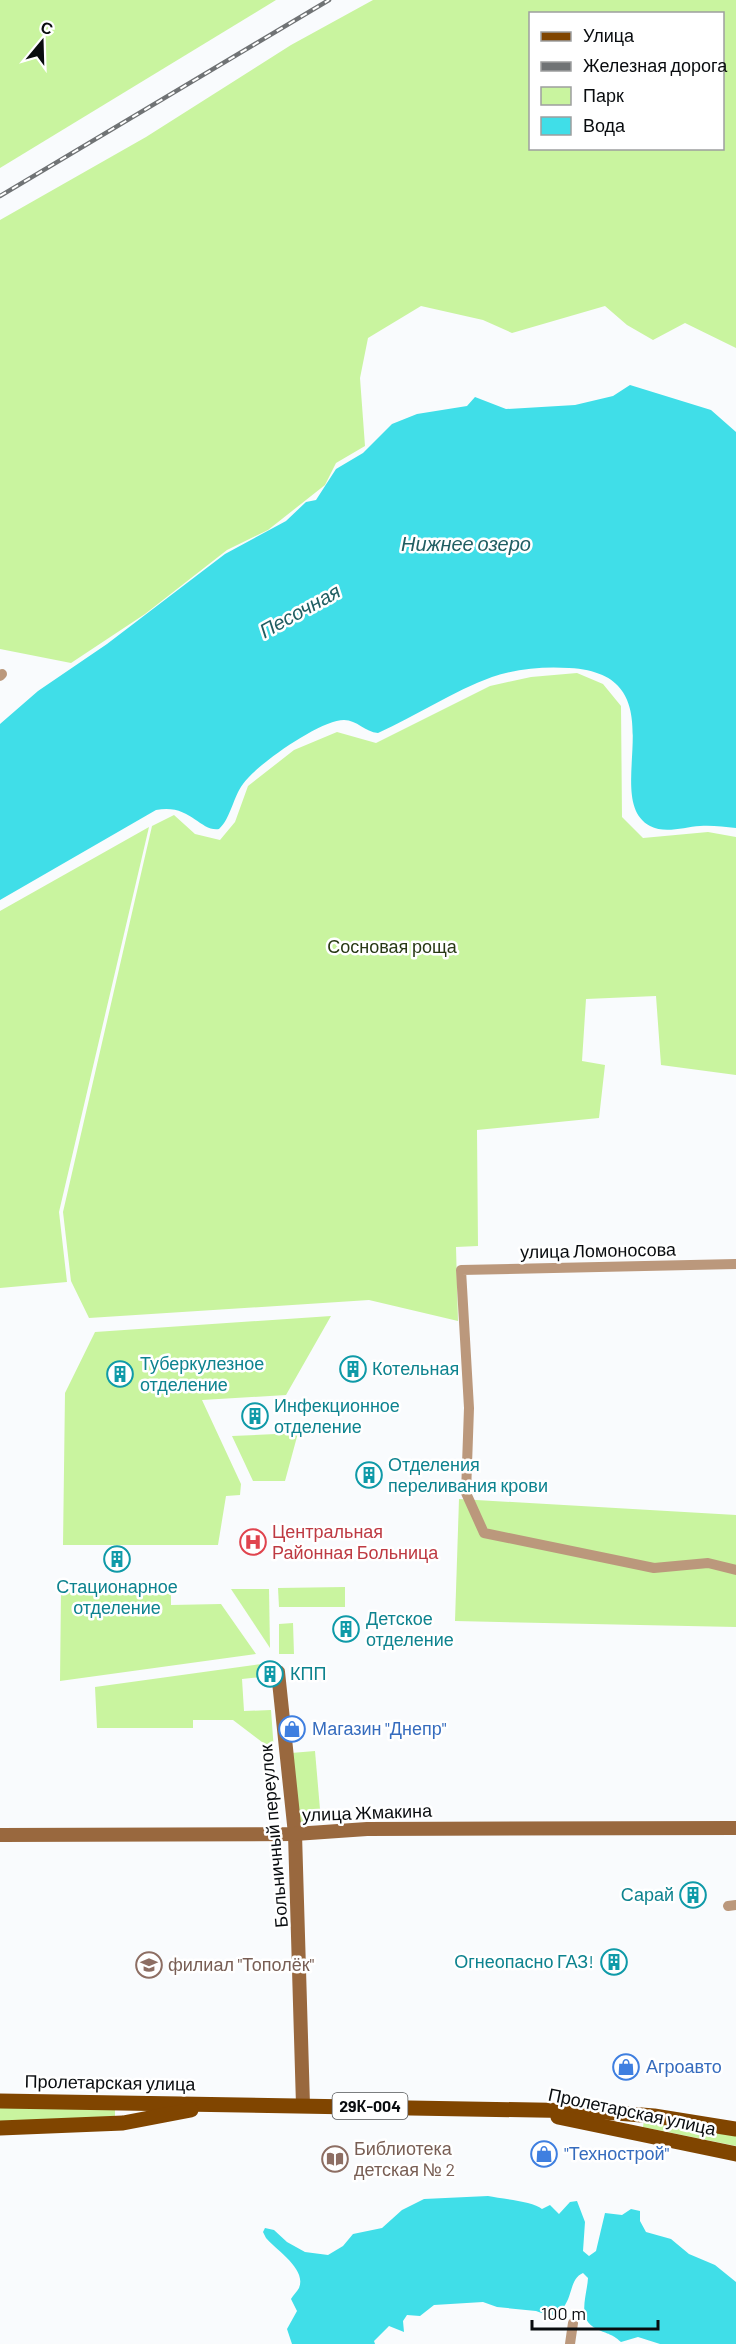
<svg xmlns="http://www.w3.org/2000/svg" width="736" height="2344" font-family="Barlow,sans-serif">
	<rect width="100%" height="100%" fill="#f9fbfd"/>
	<g fill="#c9f49f" fill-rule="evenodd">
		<polygon points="0,0 276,0 0,168"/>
		<path d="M373,0H736V348L685,323L653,340L627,325L605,306L512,333L483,320L421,306L368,338L360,378L365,446L336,463L325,485L268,530L227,550L145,614L71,663L0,649V220L146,137L291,45ZM530,14H722V148H530Z"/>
		<polygon points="577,673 603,684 621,706 622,817 643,838 708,832 736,837 736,1075 661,1065 656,996 586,999 582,1061 605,1065 599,1118 477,1130 478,1246 456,1247 458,1321 369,1300 89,1318 71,1281 63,1212 152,826 174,815 195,834 220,840 235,822 248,786 294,750 337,732 376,743 490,686 531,677"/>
		<polygon points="149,827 59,1212 67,1282 0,1288 0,911"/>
		<polygon points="331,1316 286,1395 202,1400 241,1484 240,1495 226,1496 218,1545 63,1545 65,1393 95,1332"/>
		<polygon points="298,1433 285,1481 253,1481 232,1436"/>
		<polygon points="459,1499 736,1515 736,1627 455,1621"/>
		<polygon points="345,1587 345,1607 279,1607 278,1588"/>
		<polygon points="231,1589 269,1589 270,1648"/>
		<polygon points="61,1591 171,1591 171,1605 221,1604 256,1654 60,1681"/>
		<polygon points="293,1623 294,1654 279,1654 279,1624"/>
		<polygon points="261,1664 262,1677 242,1679 244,1711 271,1710 274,1751 233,1720 193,1720 193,1728 97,1728 95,1687"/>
		<polygon points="315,1751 321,1821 297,1823 291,1753"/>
		<polygon points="0,2107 115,2108 115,2118 0,2122"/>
		<polygon points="644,2120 736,2136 736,2146 643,2127"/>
	</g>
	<g fill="#40dee8">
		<path d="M630,385L711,410L736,432V828C724,827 712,825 700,826C684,827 665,834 650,826C598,798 683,674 569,668C544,666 515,669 492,677C453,691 416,716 378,733C365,732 357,720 344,720C320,720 256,765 243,784C233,797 231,818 219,829C200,832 190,803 156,810L0,900V724L38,691L107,644L225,554L286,521L306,502L316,500L336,469L363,453L392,424L417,414L467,406L475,397L506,409L575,405L613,396Z"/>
		<path d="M488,2196C502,2199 533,2201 542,2209L550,2205L559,2214L570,2202L577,2201L585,2222L583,2251L589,2256L596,2251L605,2213L622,2215L631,2209L640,2211V2221L646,2232L671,2239L689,2254L715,2265L736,2282V2344H660L638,2337L621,2342C611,2333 609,2335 597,2329C576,2320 587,2296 588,2278L583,2273C566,2280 576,2308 550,2316L536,2311L497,2307L483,2302L434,2305L420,2316L407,2315L403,2321L404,2332L389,2326L374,2341L375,2344H292L287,2329L297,2311L291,2299C293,2295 297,2292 299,2288C307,2269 276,2250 266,2238L263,2232L265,2228L274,2230L287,2242L305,2252L328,2255L343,2246L353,2234L382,2228L402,2210L424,2199Z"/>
	</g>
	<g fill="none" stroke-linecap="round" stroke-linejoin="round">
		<g stroke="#bb987c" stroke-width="10">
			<polyline points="0,676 2,674"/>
			<polyline points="736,1264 461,1270 469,1408 466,1493 484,1533 654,1568 708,1563 736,1570"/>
			<polyline points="728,1906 736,1905"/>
			<polyline points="570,2344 573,2323"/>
		</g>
		<g stroke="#99683e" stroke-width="14">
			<polyline points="278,1672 295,1834 303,2105"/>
			<polyline points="0,1835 295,1834 367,1829 736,1828"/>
		</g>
		<g stroke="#804500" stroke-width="15">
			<polyline points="0,2101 591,2111 654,2116 736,2129"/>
			<polyline points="558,2117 736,2154"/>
			<polyline points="0,2128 123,2123 191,2110"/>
		</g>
		<g stroke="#707375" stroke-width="4.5">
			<polyline id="rail" points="0,196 329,0"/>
		</g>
		<use href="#rail" stroke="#fff" stroke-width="2" stroke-dasharray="7" stroke-linecap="butt"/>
	</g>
	<defs>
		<g id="building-ring" transform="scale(1.35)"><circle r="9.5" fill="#fff" stroke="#0f9aa8" stroke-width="1.5"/><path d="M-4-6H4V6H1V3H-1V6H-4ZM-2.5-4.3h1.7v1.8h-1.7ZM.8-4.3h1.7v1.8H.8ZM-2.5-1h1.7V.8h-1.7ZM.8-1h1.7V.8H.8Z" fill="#0f9aa8"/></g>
		<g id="hospital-ring" transform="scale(1.35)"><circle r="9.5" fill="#fff" stroke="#e0444e" stroke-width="1.5"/><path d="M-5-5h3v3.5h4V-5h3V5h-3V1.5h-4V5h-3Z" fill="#e0444e"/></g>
		<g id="shop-ring" transform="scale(1.35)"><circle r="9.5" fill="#fff" stroke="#3f7fe0" stroke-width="1.5"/><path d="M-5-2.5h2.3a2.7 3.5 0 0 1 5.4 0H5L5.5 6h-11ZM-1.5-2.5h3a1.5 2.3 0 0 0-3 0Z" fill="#3f7fe0"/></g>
		<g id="school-ring" transform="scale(1.35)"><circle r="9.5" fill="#fff" stroke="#8d6e63" stroke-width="1.5"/><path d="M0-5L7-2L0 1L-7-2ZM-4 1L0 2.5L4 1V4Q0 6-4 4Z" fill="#8d6e63"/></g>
		<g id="library-ring" transform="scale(1.35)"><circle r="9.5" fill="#fff" stroke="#8d6e63" stroke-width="1.5"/><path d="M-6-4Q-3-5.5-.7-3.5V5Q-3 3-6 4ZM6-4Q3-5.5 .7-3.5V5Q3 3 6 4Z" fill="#8d6e63"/></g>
	</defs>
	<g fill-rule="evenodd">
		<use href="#building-ring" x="353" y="1369"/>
		<use href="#building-ring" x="120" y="1374"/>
		<use href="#building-ring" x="255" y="1416"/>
		<use href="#building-ring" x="369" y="1475"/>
		<use href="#hospital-ring" x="253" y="1542"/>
		<use href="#building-ring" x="117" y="1559"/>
		<use href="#building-ring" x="346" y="1629"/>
		<use href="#building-ring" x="270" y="1674"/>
		<use href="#shop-ring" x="292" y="1729"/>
		<use href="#building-ring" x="693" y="1895"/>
		<use href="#building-ring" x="614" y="1962"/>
		<use href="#school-ring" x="149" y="1965"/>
		<use href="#shop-ring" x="626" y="2067"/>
		<use href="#shop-ring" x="544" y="2154"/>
		<use href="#library-ring" x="335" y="2159"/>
	</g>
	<g text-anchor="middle" stroke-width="5" stroke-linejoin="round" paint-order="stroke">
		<rect fill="#fff" stroke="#535557" stroke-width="1.5" x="332.5" y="2093" width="75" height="26" rx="4.5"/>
		<g font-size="16" font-weight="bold" fill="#090c0f">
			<text x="370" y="2112">29К-004</text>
		</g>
		<g font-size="18" fill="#283915" stroke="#fff">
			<text x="392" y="953">Сосновая роща</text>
		</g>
		<g font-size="18" fill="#090c0f" stroke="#fff">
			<text transform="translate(598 1251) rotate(-1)" y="6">улица Ломоносова</text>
			<text transform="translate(367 1813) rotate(-2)" y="6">улица Жмакина</text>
			<text transform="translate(274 1836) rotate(-95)" y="6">Больничный переулок</text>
			<text transform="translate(110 2083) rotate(1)" y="6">Пролетарская улица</text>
			<text transform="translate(632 2112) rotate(12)" y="6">Пролетарская улица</text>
		</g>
		<g font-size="18" fill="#0d838f" stroke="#fff" text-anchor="start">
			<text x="140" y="1370">Туберкулезное<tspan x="140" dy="21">отделение</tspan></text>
			<text x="372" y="1375">Котельная</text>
			<text x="274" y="1412">Инфекционное<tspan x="274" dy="21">отделение</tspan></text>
			<text x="388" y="1471">Отделения<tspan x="388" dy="21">переливания крови</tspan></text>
			<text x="117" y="1593" text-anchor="middle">Стационарное<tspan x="117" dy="21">отделение</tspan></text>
			<text x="366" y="1625">Детское<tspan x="366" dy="21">отделение</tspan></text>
			<text x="290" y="1680">КПП</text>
			<text x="674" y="1901" text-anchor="end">Сарай</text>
			<text x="594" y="1968" text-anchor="end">Огнеопасно ГАЗ!</text>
		</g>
		<g font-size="18" fill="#be3a42" stroke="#fff" text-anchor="start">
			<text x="272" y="1538">Центральная<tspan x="272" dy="21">Районная Больница</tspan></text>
		</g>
		<g font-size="18" fill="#366cbe" stroke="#fff" text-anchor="start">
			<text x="312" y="1735">Магазин "Днепр"</text>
			<text x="646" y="2073">Агроавто</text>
			<text x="564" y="2160">"Технострой"</text>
		</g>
		<g font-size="18" fill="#785e54" stroke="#fff" text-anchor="start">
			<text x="168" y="1971">филиал "Тополёк"</text>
			<text x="354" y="2155">Библиотека<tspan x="354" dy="21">детская № 2</tspan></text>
		</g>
		<g font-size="20" font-style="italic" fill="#205e62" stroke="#fff">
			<text x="466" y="551">Нижнее озеро</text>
			<text transform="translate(300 611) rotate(-29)" y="7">Песочная</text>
		</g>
	</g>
	<rect x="529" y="12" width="195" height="138" fill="#ffffff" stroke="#9d9e9f" stroke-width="1.5"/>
	<rect x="541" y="32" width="30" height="9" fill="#804500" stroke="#9d9e9f" stroke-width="1.5"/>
	<text x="583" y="42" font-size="18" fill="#090c0f">Улица</text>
	<rect x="541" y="62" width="30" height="9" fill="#707375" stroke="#9d9e9f" stroke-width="1.5"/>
	<text x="583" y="72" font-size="18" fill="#090c0f">Железная дорога</text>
	<rect x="541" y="87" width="30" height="18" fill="#c9f49f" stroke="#9d9e9f" stroke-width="1.5"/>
	<text x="583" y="102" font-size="18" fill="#090c0f">Парк</text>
	<rect x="541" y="117" width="30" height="18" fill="#40dee8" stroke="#9d9e9f" stroke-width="1.5"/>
	<text x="583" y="132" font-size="18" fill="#090c0f">Вода</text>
	<g transform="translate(42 42) rotate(19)" stroke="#ffffff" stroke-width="4.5" paint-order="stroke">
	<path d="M0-4.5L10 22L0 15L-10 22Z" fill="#090c0f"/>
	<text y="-9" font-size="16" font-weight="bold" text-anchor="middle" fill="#090c0f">С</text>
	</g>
	<path d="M532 2320v9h126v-9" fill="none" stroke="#090c0f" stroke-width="3"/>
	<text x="541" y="2320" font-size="18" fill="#090c0f" stroke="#ffffff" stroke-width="4.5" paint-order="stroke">100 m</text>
</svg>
